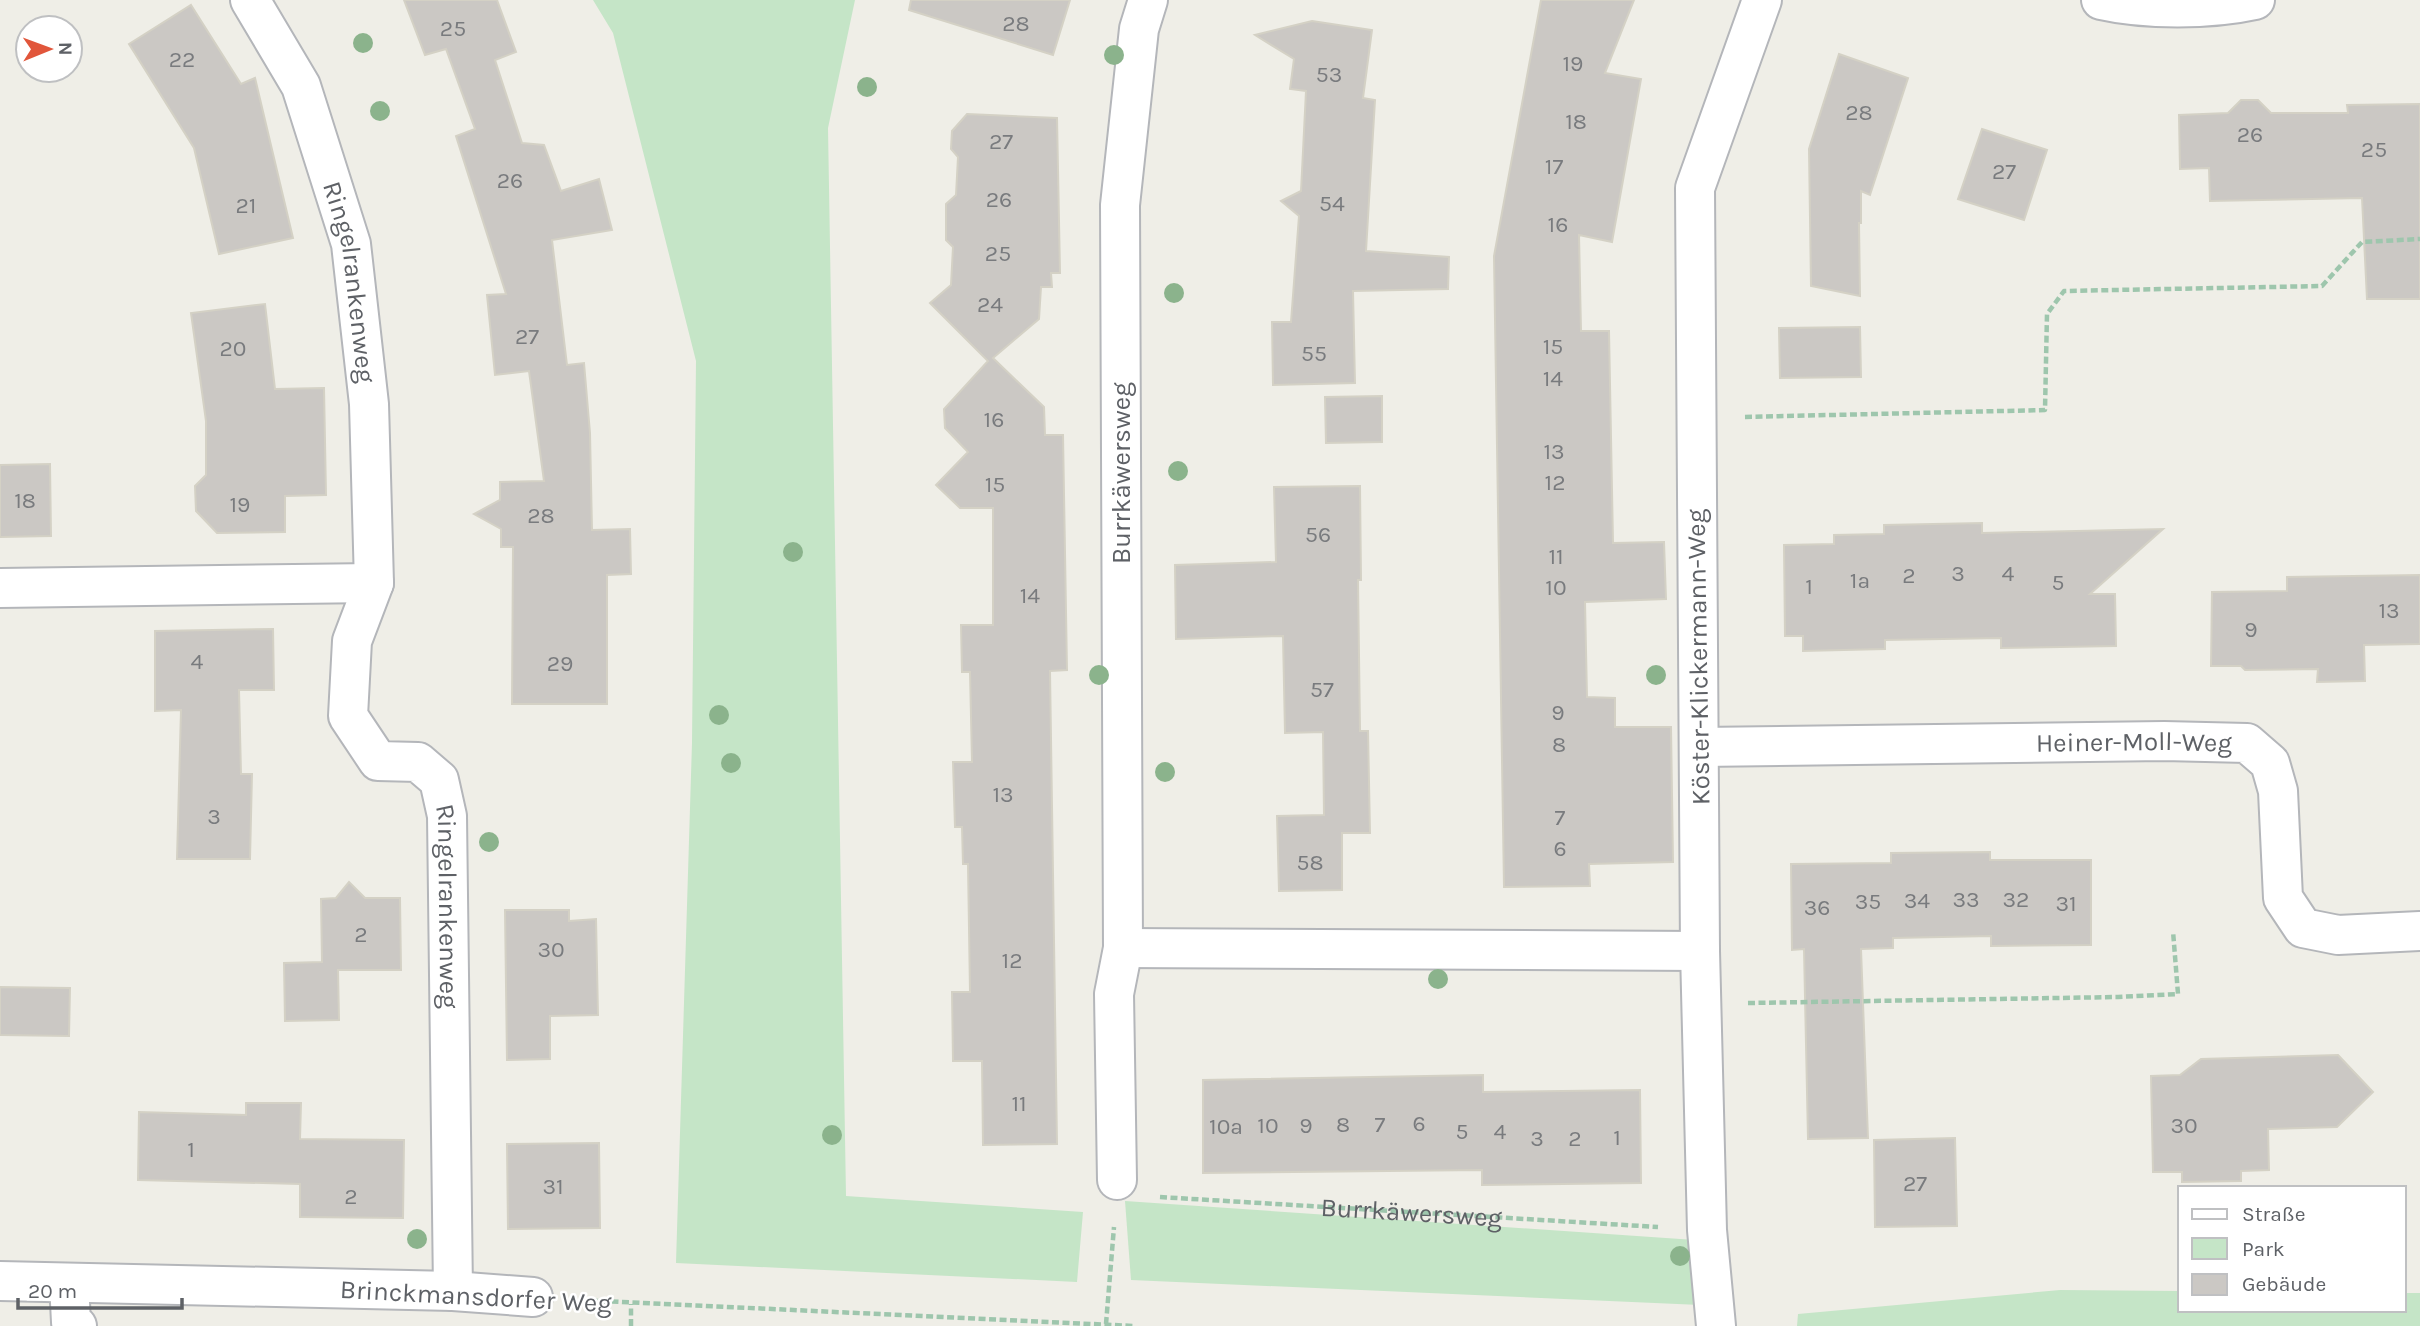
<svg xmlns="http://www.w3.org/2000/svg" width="2420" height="1326" font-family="Karla,sans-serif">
	<rect width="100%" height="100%" fill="#efeee7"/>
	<g fill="#c5e5c7">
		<polygon points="593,0 855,0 828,128 846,1196 1083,1212 1077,1282 676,1263 692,743 696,361 613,33"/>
		<polygon points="1125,1201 1695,1240 1700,1305 1131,1280"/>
		<polygon points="2060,1290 2180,1291 2180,1310 2404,1310 2404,1293 2420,1293 2420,1326 1797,1326 1798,1314"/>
	</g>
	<g fill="#cbc8c4" stroke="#d4d1c5" stroke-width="2">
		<polygon points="404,0 497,0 516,52 495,60 522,143 544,145 561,191 599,179 612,230 552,240 567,365 584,363 590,433 592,530 630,529 631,574 607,575 607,704 512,704 513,547 501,547 501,529 474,514 500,500 500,482 544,481 529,371 495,375 487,295 506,294 456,136 475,129 446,49 425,55"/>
		<polygon points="911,0 1070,0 1053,55 909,10"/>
		<polygon points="1541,0 1634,0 1605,73 1641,79 1612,242 1579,235 1581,331 1609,331 1613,543 1664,542 1666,599 1585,602 1587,697 1615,698 1615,727 1671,727 1673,862 1589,864 1590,886 1504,887 1494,256"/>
		<polygon points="191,5 241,84 255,78 293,238 219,254 194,148 129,44"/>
		<polygon points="1312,21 1372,30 1363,98 1375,100 1366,251 1449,257 1448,289 1353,291 1355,383 1273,385 1272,322 1291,322 1299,216 1281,201 1301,191 1306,91 1290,89 1294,59 1255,35"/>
		<polygon points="1839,54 1908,78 1870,195 1861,191 1861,223 1859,223 1860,296 1811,286 1809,149"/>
		<polygon points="2241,100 2258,100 2271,113 2348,113 2347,105 2420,104 2420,299 2367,299 2362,198 2210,201 2209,168 2180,169 2179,115 2228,113"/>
		<polygon points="967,114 1057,118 1060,273 1051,273 1052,287 1041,287 1039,319 993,358 1044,407 1045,435 1063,435 1067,670 1050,671 1057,1144 983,1145 982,1061 953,1061 952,992 970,992 968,864 963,864 962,827 955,827 953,762 972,762 970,672 962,672 961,625 993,625 993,508 960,508 936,485 968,452 945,428 944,409 988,361 930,303 951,285 953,247 946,240 946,204 956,195 958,157 951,149 952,131"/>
		<polygon points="1982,129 2047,150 2024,220 1958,199"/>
		<polygon points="265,304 275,389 324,388 326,495 285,496 285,532 217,533 196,511 195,486 206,475 206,421 191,313"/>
		<polygon points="1860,327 1861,377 1780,378 1779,328"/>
		<polygon points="1382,396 1382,442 1326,443 1325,397"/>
		<polygon points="50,464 51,536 0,537 0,465"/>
		<polygon points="1360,486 1361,580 1358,580 1360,731 1368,731 1370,833 1342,833 1342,890 1279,891 1277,816 1324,815 1323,732 1285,733 1283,636 1176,639 1175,565 1276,562 1274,487"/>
		<polygon points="1982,523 1982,533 2163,529 2090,594 2115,594 2116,646 2001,648 2001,638 1885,640 1885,649 1803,651 1803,636 1785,636 1784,545 1834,544 1834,535 1884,534 1884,525"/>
		<polygon points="2420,575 2420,644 2364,645 2365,681 2317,682 2318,669 2245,670 2241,666 2211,666 2212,592 2287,591 2287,577"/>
		<polygon points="273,629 274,690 239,690 241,774 252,774 250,859 177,859 181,710 155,711 155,631"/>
		<polygon points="1990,852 1990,860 2091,860 2091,945 1991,946 1991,936 1893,938 1893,948 1861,949 1868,1138 1808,1139 1804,949 1792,950 1791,864 1891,863 1891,853"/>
		<polygon points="349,882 365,898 400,898 401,970 338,970 339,1020 285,1021 284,963 322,962 321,899 336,898"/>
		<polygon points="505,910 569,910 569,921 596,919 598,1015 550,1016 550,1059 507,1060"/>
		<polygon points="0,987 70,988 69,1036 0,1035"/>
		<polygon points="2338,1055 2373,1092 2337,1127 2268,1129 2269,1170 2241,1171 2241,1181 2182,1182 2182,1172 2153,1172 2151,1076 2180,1075 2201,1059"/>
		<polygon points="1483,1075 1483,1092 1640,1090 1641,1183 1482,1185 1482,1170 1203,1173 1203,1080"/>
		<polygon points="246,1103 301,1103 300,1139 404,1140 403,1218 300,1217 300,1184 138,1180 139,1112 246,1115"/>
		<polygon points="1955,1138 1957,1226 1875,1227 1874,1140"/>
		<polygon points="599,1143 600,1228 508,1229 507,1144"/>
	</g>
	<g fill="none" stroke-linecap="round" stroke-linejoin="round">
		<g stroke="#b4b6ba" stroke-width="42">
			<g id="minor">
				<path id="s2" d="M250,0L301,86L351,244L369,404L374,583L352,641L348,716L378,761L418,762L439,780L447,816L453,1291"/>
				<path d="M2101,0C2145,10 2210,10 2255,0"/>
				<polyline points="0,588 374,583"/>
				<path id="s3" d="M1700,747L2164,741L2247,743L2270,763L2278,791L2283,898L2303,928L2338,935L2420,931"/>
				<polyline points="1123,948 1700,951"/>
				<polyline points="1117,1180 1114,994 1123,948 1120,205 1139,29 1148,0"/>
				<polyline points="0,1281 453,1291 533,1297"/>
				<polyline points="69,1283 71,1322 77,1326"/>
				<polyline points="1716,1326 1707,1230 1700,951 1695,188 1762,0"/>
			</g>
		</g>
		<g stroke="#9ec6ad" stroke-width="4.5" stroke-dasharray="7 3.5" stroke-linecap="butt">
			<polyline points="1745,417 2045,410 2047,314 2064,291 2322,286 2362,242 2420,239"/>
			<polyline points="1748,1003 2118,997 2178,994 2173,931"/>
			<path id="s1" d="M1160,1197L1658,1227"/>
			<polyline points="580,1300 1134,1326"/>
			<polyline points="1106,1324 1114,1227"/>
			<polyline points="631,1326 631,1304"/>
		</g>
		<use href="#minor" stroke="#fff" stroke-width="38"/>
	</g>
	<g fill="#8bb38c">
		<circle cx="363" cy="43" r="10"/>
		<circle cx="1114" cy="55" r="10"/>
		<circle cx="867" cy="87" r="10"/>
		<circle cx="380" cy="111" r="10"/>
		<circle cx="1174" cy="293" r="10"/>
		<circle cx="1178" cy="471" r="10"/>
		<circle cx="793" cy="552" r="10"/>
		<circle cx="1099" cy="675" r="10"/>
		<circle cx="1656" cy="675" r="10"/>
		<circle cx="719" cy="715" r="10"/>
		<circle cx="731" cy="763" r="10"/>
		<circle cx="1165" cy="772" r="10"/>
		<circle cx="489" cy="842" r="10"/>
		<circle cx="1438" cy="979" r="10"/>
		<circle cx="832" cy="1135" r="10"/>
		<circle cx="417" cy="1239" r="10"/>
		<circle cx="1680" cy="1256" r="10"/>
	</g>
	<g text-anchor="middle" stroke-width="5" stroke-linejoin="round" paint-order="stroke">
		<g font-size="23" fill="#797b7e">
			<text x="1016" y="31">28</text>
			<text x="453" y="36">25</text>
			<text x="182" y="67">22</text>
			<text x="1573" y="71">19</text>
			<text x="1329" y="82">53</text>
			<text x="1859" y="120">28</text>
			<text x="1576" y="129">18</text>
			<text x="2250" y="142">26</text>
			<text x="1001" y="149">27</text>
			<text x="2374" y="157">25</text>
			<text x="1554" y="174">17</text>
			<text x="2004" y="179">27</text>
			<text x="510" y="188">26</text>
			<text x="999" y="207">26</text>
			<text x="1332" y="211">54</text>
			<text x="246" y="213">21</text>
			<text x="1558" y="232">16</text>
			<text x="998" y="261">25</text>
			<text x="990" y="312">24</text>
			<text x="527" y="344">27</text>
			<text x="1553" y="354">15</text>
			<text x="233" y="356">20</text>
			<text x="1314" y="361">55</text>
			<text x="1553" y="386">14</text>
			<text x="994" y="427">16</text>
			<text x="1554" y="459">13</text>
			<text x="1555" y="490">12</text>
			<text x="995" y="492">15</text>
			<text x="25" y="508">18</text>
			<text x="240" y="512">19</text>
			<text x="541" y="523">28</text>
			<text x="1318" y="542">56</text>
			<text x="1556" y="564">11</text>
			<text x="1958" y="581">3</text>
			<text x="2008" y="581">4</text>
			<text x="1909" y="583">2</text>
			<text x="1860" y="588">1a</text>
			<text x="2058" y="590">5</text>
			<text x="1809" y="594">1</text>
			<text x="1556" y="595">10</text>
			<text x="1030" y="603">14</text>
			<text x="2389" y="618">13</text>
			<text x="2251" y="637">9</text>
			<text x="197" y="669">4</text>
			<text x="560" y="671">29</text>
			<text x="1322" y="697">57</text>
			<text x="1558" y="720">9</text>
			<text x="1559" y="752">8</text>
			<text x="1003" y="802">13</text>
			<text x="214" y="824">3</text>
			<text x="1560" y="825">7</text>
			<text x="1560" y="856">6</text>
			<text x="1310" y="870">58</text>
			<text x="1966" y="907">33</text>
			<text x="2016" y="907">32</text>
			<text x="1917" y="908">34</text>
			<text x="1868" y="909">35</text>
			<text x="2066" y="911">31</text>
			<text x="1817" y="915">36</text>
			<text x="361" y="942">2</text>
			<text x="551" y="957">30</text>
			<text x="1012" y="968">12</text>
			<text x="1019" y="1111">11</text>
			<text x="1419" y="1131">6</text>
			<text x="1343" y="1132">8</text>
			<text x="1380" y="1132">7</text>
			<text x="1268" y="1133">10</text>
			<text x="1306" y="1133">9</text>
			<text x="2184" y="1133">30</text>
			<text x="1226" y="1134">10a</text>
			<text x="1462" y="1139">5</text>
			<text x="1500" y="1139">4</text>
			<text x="1617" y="1145">1</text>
			<text x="1537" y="1146">3</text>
			<text x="1575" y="1146">2</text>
			<text x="191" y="1157">1</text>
			<text x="1915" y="1191">27</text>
			<text x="553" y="1194">31</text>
			<text x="351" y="1204">2</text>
		</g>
		<g font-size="26" fill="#5e6166" stroke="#fff">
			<text dy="9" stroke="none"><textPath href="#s2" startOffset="303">Ringelrankenweg</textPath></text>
			<text transform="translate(1121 473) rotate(-90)" y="9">Burrkäwersweg</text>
			<text transform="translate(1698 657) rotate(-91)" y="9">Köster-Klickermann-Weg</text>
			<text dy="9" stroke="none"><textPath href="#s3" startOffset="434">Heiner-Moll-Weg</textPath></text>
			<text dy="9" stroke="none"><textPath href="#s2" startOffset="992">Ringelrankenweg</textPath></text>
			<text dy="9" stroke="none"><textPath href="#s1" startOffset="252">Burrkäwersweg</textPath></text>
			<text transform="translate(476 1296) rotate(3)" y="9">Brinckmansdorfer Weg</text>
		</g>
	</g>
	<rect x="2178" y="1186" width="228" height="126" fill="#ffffff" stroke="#bfc0c2" stroke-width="2"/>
	<rect x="2192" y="1209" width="35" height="10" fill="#ffffff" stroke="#bfc0c2" stroke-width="2"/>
	<text x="2242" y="1221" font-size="21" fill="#5e6166">Straße</text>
	<rect x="2192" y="1238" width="35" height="21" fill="#c5e5c7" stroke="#bfc0c2" stroke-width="2"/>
	<text x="2242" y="1256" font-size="21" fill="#5e6166">Park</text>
	<rect x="2192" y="1274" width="35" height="21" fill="#cbc8c4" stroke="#bfc0c2" stroke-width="2"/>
	<text x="2242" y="1291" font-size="21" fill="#5e6166">Gebäude</text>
	<g transform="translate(49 49) rotate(89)"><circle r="33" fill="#ffffff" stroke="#bfc0c2" stroke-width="2"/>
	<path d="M0-5L12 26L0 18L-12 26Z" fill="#e1563b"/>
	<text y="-10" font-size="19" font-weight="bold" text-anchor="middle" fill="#5e6166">N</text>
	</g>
	<path d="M18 1298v10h164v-10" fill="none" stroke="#5e6166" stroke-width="3.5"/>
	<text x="28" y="1298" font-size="21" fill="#5e6166" stroke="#ffffff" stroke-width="5" paint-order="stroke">20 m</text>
</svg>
